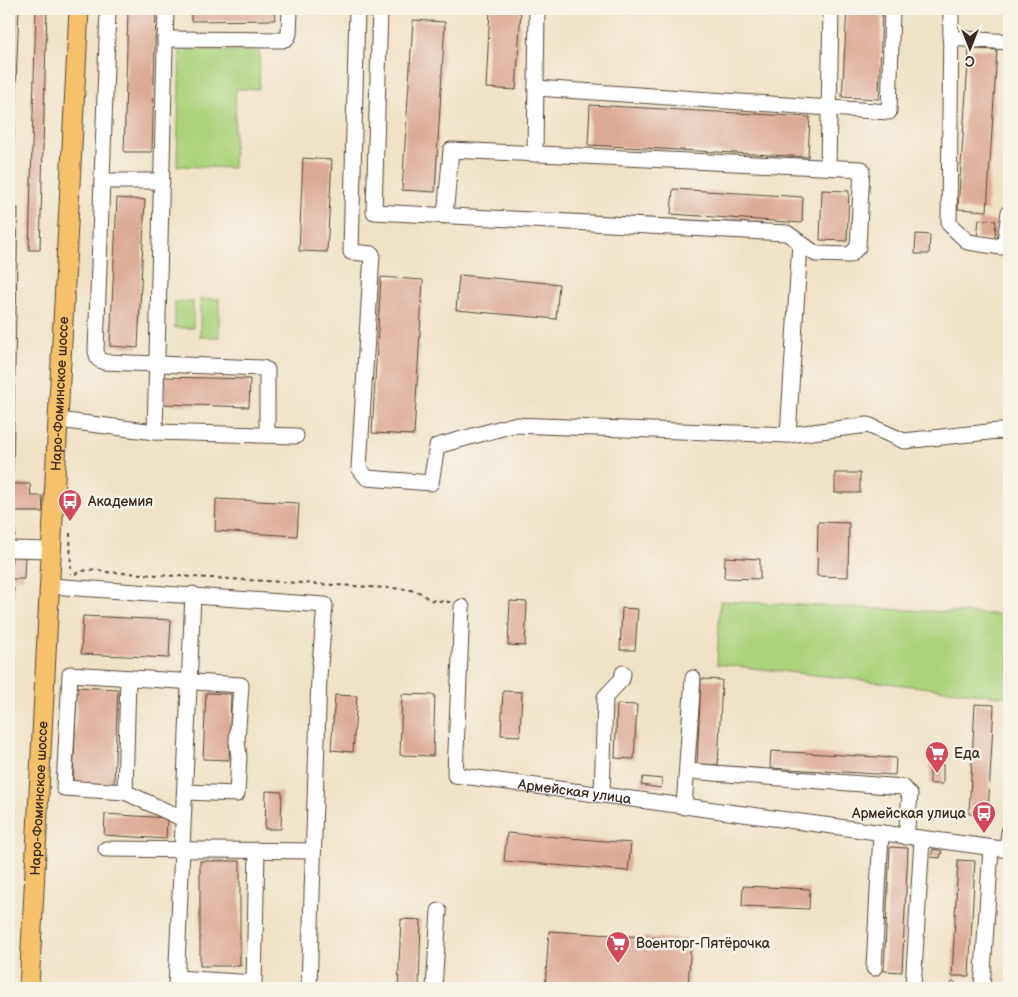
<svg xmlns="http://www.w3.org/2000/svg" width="1018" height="997" font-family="'Balsamiq Sans',sans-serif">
	<rect width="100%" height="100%" fill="#f7f3e8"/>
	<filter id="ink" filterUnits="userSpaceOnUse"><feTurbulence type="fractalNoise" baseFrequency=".02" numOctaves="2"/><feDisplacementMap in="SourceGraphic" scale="10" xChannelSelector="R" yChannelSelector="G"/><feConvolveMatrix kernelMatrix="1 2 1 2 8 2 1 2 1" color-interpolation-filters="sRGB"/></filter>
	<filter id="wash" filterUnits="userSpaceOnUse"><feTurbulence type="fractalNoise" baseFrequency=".0096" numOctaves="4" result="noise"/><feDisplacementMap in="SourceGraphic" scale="20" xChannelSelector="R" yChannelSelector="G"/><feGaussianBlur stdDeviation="1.12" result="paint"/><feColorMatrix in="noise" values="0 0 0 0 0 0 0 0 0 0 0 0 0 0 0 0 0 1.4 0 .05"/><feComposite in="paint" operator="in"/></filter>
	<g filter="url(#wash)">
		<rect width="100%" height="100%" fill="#f0e2c6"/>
		<g fill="#abd37d" stroke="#737e4e">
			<polygon points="180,49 260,52 259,89 236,89 233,168 177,166"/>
			<rect x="200" y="299" width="19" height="38"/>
			<rect x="175" y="302" width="18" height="26"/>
			<polygon points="720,601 1009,615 1009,697 717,664"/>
		</g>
		<g id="blocks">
			<g fill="#dcaa96">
				<polygon points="9,9 19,9 11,205 9,205"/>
				<polygon points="36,9 47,9 40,250 29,250"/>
				<polygon points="128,9 156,9 152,152 124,152"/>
				<polygon points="191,9 274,9 275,20 191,21"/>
				<polygon points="490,9 521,9 516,90 486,88"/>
				<polygon points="847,9 882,9 879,99 842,97"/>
				<polygon points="413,20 445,22 435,192 402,190"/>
				<polygon points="969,49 997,50 987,211 958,209"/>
				<polygon points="590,105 810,117 808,157 588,145"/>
				<polygon points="303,158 332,160 327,252 299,251"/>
				<polygon points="673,189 803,197 802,223 671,214"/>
				<polygon points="822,190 849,191 847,241 820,240"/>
				<polygon points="117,198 145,200 138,348 110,346"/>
				<polygon points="9,207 18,208 13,472 9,472"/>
				<polygon points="979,219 996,221 995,239 977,238"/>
				<polygon points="916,234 930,235 929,254 915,254"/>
				<polygon points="459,275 559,284 556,319 456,310"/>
				<polygon points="381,277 423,280 414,435 372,433"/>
				<polygon points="164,377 250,379 249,407 163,404"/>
				<rect x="835" y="473" width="25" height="20"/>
				<polygon points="9,484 30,484 31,496 42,496 43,512 15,512 15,537 9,537"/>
				<polygon points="216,499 299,503 297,536 215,531"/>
				<polygon points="818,522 849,523 848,577 817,576"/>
				<polygon points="12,556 25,557 24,579 11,579"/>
				<polygon points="725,557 760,559 760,579 724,578"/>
				<polygon points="9,588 14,588 10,679 9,679"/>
				<polygon points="510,601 527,602 525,646 508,645"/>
				<polygon points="622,608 638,609 635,650 620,650"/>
				<polygon points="83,616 171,620 169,658 81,654"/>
				<polygon points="701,679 722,680 718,765 697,764"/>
				<polygon points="77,687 118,689 114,784 73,783"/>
				<polygon points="503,691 522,692 520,736 501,735"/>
				<polygon points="206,693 231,694 229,760 203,759"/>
				<polygon points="402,694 435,695 433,756 400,755"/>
				<polygon points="335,695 357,696 353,752 331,750"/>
				<polygon points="617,704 637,705 634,759 615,758"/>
				<polygon points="975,704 994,705 988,815 969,814"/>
				<polygon points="771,751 896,758 895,775 770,768"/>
				<polygon points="930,763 943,764 943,784 930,784"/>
				<polygon points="643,777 662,779 661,788 641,785"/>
				<polygon points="266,791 282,792 281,829 265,829"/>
				<polygon points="105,814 167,818 166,839 104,835"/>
				<polygon points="507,833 631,843 628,871 504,861"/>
				<polygon points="890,847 908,848 902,972 884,971"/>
				<polygon points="933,849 942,851 940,858 931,857"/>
				<polygon points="958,860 975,861 969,976 952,976"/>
				<rect x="200" y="861" width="40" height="105"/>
				<polygon points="743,886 810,889 809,909 742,906"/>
				<polygon points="401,919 421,920 419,988 398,988"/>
				<polygon points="549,931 691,940 688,988 545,988"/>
				<polygon points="953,981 962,988 948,988"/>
				<rect x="463" y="985" width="13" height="3"/>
				<polygon points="102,986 117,987 117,988 102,988"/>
			</g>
		</g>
	</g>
	<g filter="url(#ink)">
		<use href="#blocks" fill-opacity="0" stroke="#564637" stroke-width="1"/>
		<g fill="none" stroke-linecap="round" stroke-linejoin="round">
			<g stroke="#564637" stroke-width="17">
				<g id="minor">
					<polyline points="108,9 96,351 98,359 104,362 262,368 267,370 267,435"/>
					<polyline points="357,9 351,252 372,254 359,468 367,478 431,483 437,446 513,425 788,435"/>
					<polyline points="380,9 374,212 787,233 816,254 850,255 858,247 862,169 451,150 445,216"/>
					<polyline points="951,9 949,224 968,242 1001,247 1005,242 1009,212"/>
					<polyline points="950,38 1009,42"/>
					<polyline points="165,39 282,40 287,38 289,34 290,9"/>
					<polyline points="536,88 889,112 892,9"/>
					<polyline points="535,154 537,9"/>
					<polyline points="828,167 831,9"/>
					<polyline points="102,181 162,181"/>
					<polyline points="800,243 788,435 868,425 904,441 998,431 1009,432"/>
					<polyline points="58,420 155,432 296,436"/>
					<polyline points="155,432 166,9"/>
					<polyline points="9,549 52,550"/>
					<polyline points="50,586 325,605 319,677 309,988"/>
					<path id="s1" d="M462,607L455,775L1009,850"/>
					<polyline points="687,771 903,787 910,795 906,837"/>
					<polyline points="125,792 128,678"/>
					<polyline points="602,795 605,697 622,679 623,673"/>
					<polyline points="684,807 693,678"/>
					<polyline points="183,819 125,792 64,788 70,674 241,685 237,741 239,757 237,794 185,792"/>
					<polyline points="106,849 313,851"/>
					<polyline points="1007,850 1009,832"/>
					<polyline points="874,968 881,833"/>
					<polyline points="177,978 254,983 257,850"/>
					<polyline points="176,988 193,594"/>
					<polyline points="434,988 439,911"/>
					<polyline points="913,988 922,839"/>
					<polyline points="982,988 991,848"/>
				</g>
			</g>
			<g stroke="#564637" stroke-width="21">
				<g id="major">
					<path id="s2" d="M29,988L79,9"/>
				</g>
			</g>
			<g stroke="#564637" stroke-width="2" stroke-dasharray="4 4" stroke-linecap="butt">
				<polyline points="70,533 71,574"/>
				<path d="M75,574C86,569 95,568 106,572L406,589L419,592L430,600L450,602"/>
			</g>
			<use href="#minor" stroke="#fff" stroke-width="15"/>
			<use href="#major" stroke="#f5c16b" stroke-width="19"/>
		</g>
	</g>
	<defs>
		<g id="bus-pin" transform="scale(1.25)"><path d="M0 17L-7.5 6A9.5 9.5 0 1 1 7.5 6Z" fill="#d1495b" stroke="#f7f3e8"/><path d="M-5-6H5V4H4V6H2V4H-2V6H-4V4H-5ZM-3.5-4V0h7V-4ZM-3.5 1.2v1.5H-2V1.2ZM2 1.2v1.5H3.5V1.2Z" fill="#fff"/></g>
		<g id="supermarket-pin" transform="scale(1.25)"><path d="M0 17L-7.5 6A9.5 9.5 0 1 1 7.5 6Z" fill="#d1495b" stroke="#f7f3e8"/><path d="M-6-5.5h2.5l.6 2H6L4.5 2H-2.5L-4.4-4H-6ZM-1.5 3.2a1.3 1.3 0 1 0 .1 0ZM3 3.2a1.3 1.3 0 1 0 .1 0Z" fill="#fff"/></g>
	</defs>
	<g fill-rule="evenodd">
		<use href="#bus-pin" x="70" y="501"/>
		<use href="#supermarket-pin" x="937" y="753"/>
		<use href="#bus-pin" x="984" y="813"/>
		<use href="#supermarket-pin" x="618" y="943"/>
	</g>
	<g text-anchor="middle" stroke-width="5" stroke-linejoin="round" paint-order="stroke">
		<g font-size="14" fill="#3b2a1e" stroke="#f7f3e8">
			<text dy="5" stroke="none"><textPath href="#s2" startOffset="595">Наро-Фоминское шоссе</textPath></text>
			<text dy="5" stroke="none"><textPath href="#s1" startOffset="289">Армейская улица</textPath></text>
			<text dy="5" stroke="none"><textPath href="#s2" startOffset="190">Наро-Фоминское шоссе</textPath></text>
		</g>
		<g font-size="14" fill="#3b2a1e" stroke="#f7f3e8" text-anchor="start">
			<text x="88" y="506">Академия</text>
			<text x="954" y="758">Еда</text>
			<text x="966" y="818" text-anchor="end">Армейская улица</text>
			<text x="636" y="948">Военторг-Пятёрочка</text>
		</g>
	</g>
	<rect width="1018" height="997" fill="none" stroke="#f7f3e8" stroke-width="30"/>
	<g transform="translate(970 48) rotate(180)" stroke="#f7f3e8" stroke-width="4" paint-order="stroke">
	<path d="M0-4L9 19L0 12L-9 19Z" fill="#3b2a1e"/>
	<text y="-8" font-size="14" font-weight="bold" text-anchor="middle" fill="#3b2a1e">С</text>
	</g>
</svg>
